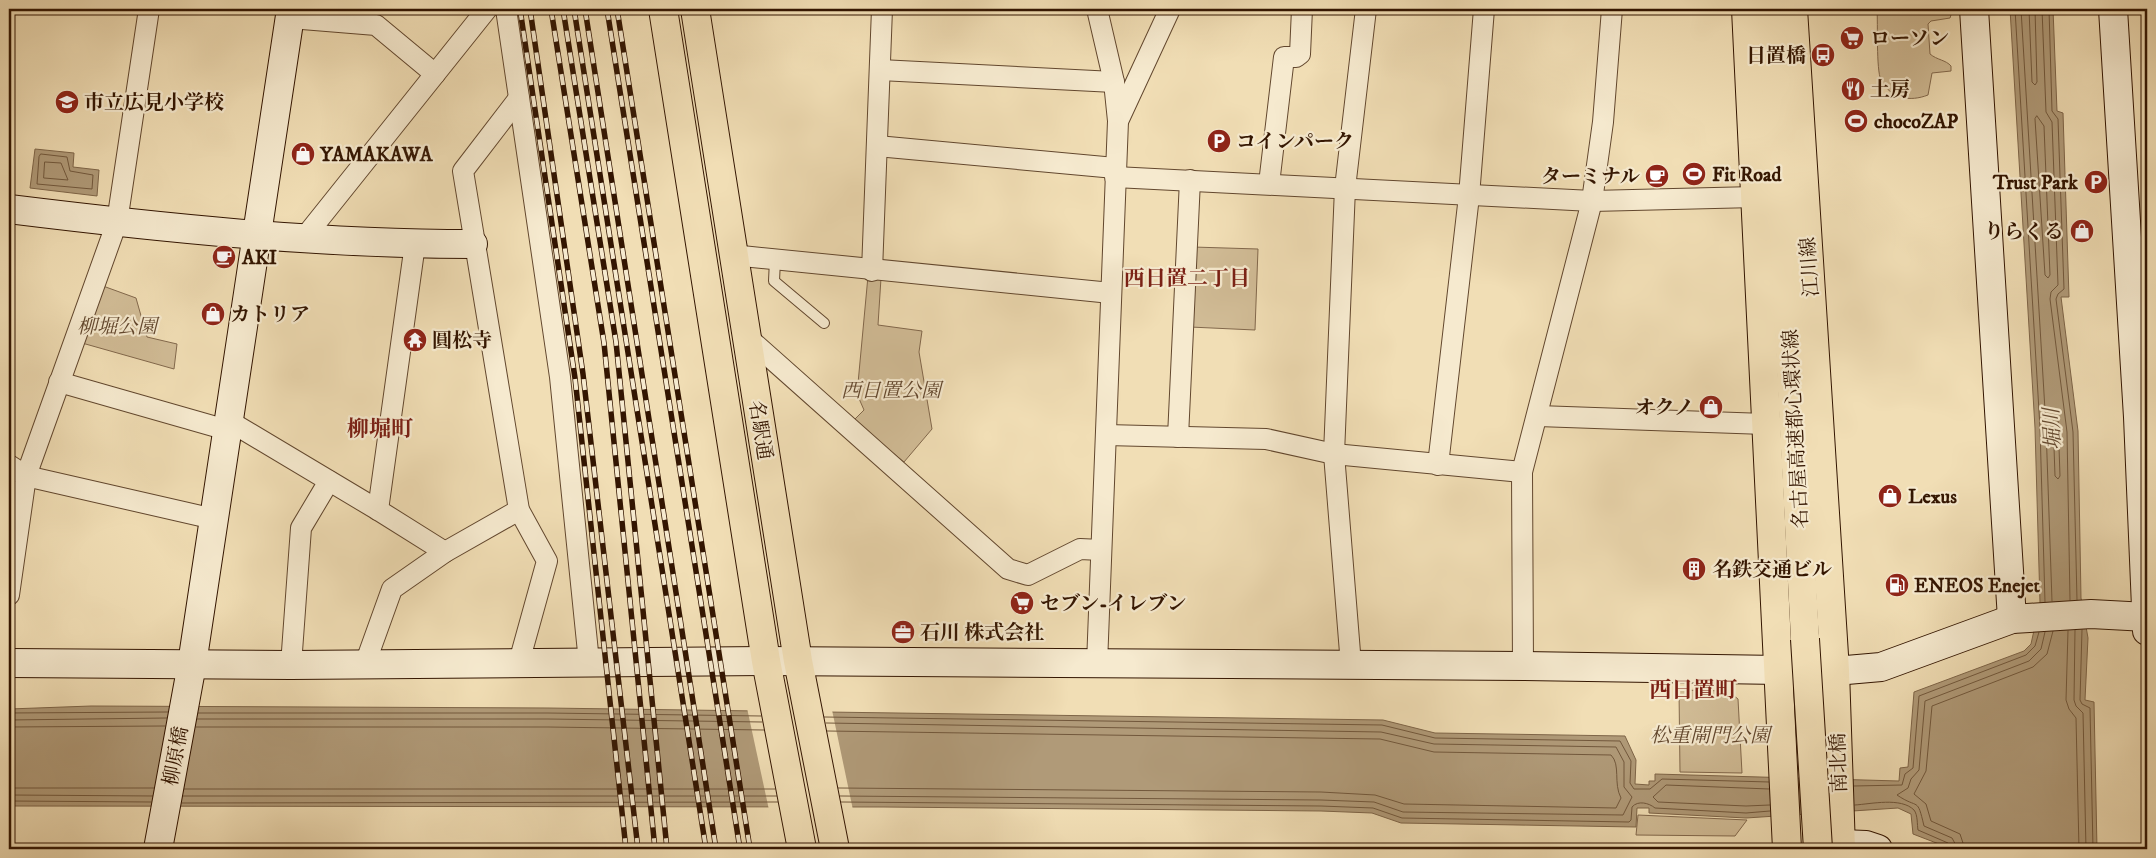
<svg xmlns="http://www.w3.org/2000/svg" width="2156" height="858" font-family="'IM FELL DW Pica','Noto Serif JP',serif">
	<rect width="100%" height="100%" fill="#f1deb5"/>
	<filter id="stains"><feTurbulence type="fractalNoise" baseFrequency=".004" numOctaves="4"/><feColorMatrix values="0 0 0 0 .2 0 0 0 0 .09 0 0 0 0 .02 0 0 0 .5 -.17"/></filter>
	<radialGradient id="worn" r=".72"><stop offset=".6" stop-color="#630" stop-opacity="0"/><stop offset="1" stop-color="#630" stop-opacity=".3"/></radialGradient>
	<g fill="#d1bc96" stroke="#82684c">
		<path d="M1877,9H1953L1950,18L1931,21L1928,24L1930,54C1937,60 1946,60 1951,66V71L1932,73L1928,95C1910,102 1891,99 1881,80C1876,70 1878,23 1877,9Z"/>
		<polygon points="1193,247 1258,249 1255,330 1190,327"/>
		<polygon points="868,276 881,278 878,325 922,331 919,352 932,429 904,462 853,421 864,410 857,394"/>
		<polygon points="103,286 136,298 147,337 177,344 174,369 82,343"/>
		<polygon points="1679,690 1728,691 1738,699 1742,773 1680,772"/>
		<polygon points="1638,815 1747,820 1735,836 1636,835"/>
	</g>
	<g fill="#b09a78" stroke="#7e6548">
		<polygon points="2010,9 2053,9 2057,111 2063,113 2069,297 2061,297 2078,431 2081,598 2088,638 2085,700 2094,702 2097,849 1952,849 1913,834 1911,814 1898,808 1746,818 1649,813 1649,808 1637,808 1636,827 1401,823 1372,813 1321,811 884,807 9,806 9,709 91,706 548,708 1383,720 1435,733 1625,736 1636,760 1635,784 1649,785 1649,781 1655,781 1655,774 1899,781 1900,768 1908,767 1914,692 2024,651 2031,644 2040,603 2035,428"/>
		<polygon points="35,149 74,153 73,167 99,170 97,196 30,188"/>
	</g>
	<polygon fill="#f1deb5" points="747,708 832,710 853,810 769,810"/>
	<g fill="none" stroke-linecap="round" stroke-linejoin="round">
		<g stroke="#72583c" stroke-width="1">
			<polyline points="2015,9 2040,428 2045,602"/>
			<polyline points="2021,9 2046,427 2052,601"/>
			<polyline points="2029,9 2032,82 2035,85 2037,82 2035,9"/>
			<polyline points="2042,9 2046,112 2052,122 2058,285 2051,292 2050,299 2067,432 2070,600"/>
			<polyline points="2049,9 2052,111 2058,119 2064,289 2058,294 2056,299 2073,432 2077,600"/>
			<polygon points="2037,116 2044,126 2050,275 2048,278 2045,275 2035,119"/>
			<polygon points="41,154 67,157 70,171 93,175 92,189 37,184 39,157"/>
			<polygon points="45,162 61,163 68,180 44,178"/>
			<polygon points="2055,417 2058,419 2060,476 2058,479 2055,476 2053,419"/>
			<polyline points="2075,630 2074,700 2076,706 2083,713 2086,849"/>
			<polyline points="2082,630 2080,700 2082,704 2090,708 2093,849"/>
			<polyline points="2068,631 2066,700 2069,709 2076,718 2079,849"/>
			<polyline points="9,713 168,712"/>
			<polyline points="198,713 548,713 761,716"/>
			<polyline points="824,717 1382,725 1435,738 1620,741 1631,761 1630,783 1634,789 1650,789 1662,779 1769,782"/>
			<polyline points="197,719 548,719 762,722"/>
			<polyline points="9,720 167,718"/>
			<polyline points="826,723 1381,732 1434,744 1616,747 1624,762 1624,787 1632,797 1623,815 1403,812 1374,802 1321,800 840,796"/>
			<polyline points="9,727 165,726"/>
			<polyline points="196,727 548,727 764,730"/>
			<path d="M827,731L1380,739L1434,752L1611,755C1621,765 1613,783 1621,798L1616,808L1404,804L1375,795L1321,792L838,788"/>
			<polyline points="1854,786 1902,785 1905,774 1913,768 1919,696 2026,655 2035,646 2039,632"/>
			<polyline points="9,788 154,788"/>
			<polyline points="184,789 775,789"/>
			<polyline points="1769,789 1666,785 1653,797 1658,802 1746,806 1770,805"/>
			<polyline points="9,795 153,796"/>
			<polyline points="183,796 777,796"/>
			<polyline points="9,801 151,802"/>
			<path d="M841,802L1321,806L1373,808L1402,818L1629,822L1631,820L1632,807C1638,800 1649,803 1655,808L1746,813L1770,811"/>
			<polyline points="182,803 778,802"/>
			<path d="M1855,805C1871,804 1901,797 1914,810C1918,815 1917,825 1918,830L1948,843L1951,849"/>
			<path d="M1958,849L1952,838L1924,826C1917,796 1919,810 1897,795L1908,788L1911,779L1919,770L1925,701L2029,661L2041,649L2045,632"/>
			<polyline points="1965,849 1960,834 1931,821 1926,804 1914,794 1926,771 1932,706 2033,667 2047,654 2053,631"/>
		</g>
		<g stroke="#62472e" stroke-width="12">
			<polyline id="lane" points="775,260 774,281 824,323"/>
		</g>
		<g stroke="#62472e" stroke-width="22">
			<g id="street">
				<polyline points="506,9 560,377 589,662"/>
				<polyline points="1097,9 1114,82 1118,121 1097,664"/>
				<polyline points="290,18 376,25 435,74"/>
				<polyline points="880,70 1114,82"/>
				<polyline points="1119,119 1170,9"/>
				<polyline points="877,146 1115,168"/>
				<polyline points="1115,177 1592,201 1755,197"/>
				<polyline points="1269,184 1284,57 1296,57 1300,54 1302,9"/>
				<polyline points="304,238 487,9"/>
				<polyline points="732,255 1111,293"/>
				<polyline points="872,271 882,9"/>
				<polyline points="746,336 1008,569 1028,575 1080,549 1101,550"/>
				<polyline points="59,382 227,430"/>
				<polyline points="1538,416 1765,424"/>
				<polyline points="229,421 378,510 445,552"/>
				<polyline points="1106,435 1266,439 1334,454 1522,472"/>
				<polyline points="1178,437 1190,180"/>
				<polyline points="9,465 26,476 214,519"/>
				<polyline points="1438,465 1469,196 1484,9"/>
				<polyline points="378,510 415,244"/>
				<polyline points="9,595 26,476 117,222 149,9"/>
				<polyline points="519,662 547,561 519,510 463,171 519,98"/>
				<polyline points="365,664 392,589 445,552 519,510"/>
				<polyline points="291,665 301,528 329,481"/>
				<polyline points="1351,665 1334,454 1345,188 1366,9"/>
				<polyline points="1523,666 1522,472 1592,201 1603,122 1612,9"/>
			</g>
		</g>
		<g stroke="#331501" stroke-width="30">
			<g id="secondary">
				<polyline points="1974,9 2012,619"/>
				<polyline points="2113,9 2138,417 2147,631"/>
				<path d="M9,209C163,228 318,244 473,244"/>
				<polyline points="9,663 291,665 766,661 1523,666 1835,671 1881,667 2012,619 2091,614 2147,617"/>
				<polyline points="1841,844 1866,845 1878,849"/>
				<polyline points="158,849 192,664 291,9"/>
			</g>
		</g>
		<g stroke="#331501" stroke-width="30">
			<g id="primary">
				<polyline points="663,9 766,661 802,849"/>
				<polyline points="695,9 798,661 835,849"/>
				<polyline points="1746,9 1787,849"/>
				<polyline points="1793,9 1835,671 1841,849"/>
			</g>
		</g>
		<g stroke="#331501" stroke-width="30">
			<polyline id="highway" points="1772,9 1805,639"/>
		</g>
		<use href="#lane" stroke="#f6eacf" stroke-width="10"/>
		<use href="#street" stroke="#f6eacf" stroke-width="20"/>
		<use href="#secondary" stroke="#f6eacf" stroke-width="28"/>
		<use href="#primary" stroke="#f1deb5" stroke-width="28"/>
		<use href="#highway" stroke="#f1deb5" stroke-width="28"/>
		<g stroke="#331501" stroke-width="5.5">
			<g id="rail">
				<polyline points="520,9 575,378 626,849"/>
				<polyline points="530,9 583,374 638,849"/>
				<polyline points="551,9 604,343 655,849"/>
				<polyline points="563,9 616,342 667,849"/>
				<polyline points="574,9 706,849"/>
				<polyline points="585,9 716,849"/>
				<polyline points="607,9 740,849"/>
				<polyline points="617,9 750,849"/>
			</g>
		</g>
		<use href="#rail" stroke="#f6eacf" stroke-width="4" stroke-dasharray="11" stroke-linecap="butt"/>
		<g stroke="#331501" stroke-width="30" stroke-linecap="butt">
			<polyline id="highway-bridge" points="1805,639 1818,849"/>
		</g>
		<use href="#highway-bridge" stroke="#f1deb5" stroke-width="28"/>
	</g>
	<defs>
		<g id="supermarket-disc" transform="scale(1.25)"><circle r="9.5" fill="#8f2418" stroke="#f6eacf"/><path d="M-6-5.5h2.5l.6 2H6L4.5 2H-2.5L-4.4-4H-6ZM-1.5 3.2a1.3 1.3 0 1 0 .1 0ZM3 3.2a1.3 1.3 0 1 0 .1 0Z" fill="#fff"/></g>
		<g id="bus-disc" transform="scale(1.25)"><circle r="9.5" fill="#8f2418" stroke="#f6eacf"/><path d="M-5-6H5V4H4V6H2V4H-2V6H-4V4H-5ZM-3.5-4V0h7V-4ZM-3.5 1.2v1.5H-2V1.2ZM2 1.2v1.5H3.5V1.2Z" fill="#fff"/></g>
		<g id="restaurant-disc" transform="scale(1.25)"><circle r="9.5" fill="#8f2418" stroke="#f6eacf"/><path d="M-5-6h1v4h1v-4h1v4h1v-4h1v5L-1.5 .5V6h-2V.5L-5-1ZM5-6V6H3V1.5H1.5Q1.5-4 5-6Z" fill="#fff"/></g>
		<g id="school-disc" transform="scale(1.25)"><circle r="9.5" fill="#8f2418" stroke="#f6eacf"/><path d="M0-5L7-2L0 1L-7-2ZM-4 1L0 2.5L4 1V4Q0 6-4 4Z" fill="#fff"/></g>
		<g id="stadium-disc" transform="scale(1.25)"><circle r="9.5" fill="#8f2418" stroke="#f6eacf"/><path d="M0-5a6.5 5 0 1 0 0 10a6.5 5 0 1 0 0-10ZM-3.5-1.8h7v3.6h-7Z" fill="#fff"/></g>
		<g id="parking-disc" transform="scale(1.25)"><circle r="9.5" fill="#8f2418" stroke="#f6eacf"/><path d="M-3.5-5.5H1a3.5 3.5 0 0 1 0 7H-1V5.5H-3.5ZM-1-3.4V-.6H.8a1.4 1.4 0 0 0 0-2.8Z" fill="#fff"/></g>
		<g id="shop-disc" transform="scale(1.25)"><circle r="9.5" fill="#8f2418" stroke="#f6eacf"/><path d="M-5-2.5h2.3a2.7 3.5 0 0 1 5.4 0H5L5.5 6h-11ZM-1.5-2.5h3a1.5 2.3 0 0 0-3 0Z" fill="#fff"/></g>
		<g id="cafe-disc" transform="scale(1.25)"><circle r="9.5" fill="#8f2418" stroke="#f6eacf"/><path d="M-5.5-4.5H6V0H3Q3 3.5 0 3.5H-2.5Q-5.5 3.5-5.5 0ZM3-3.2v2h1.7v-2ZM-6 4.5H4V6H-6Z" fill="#fff"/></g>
		<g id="temple-disc" transform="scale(1.25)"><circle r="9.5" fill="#8f2418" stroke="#f6eacf"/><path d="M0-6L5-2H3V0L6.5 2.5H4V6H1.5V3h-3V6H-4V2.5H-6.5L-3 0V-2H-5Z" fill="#fff"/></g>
		<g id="building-disc" transform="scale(1.25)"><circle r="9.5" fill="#8f2418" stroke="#f6eacf"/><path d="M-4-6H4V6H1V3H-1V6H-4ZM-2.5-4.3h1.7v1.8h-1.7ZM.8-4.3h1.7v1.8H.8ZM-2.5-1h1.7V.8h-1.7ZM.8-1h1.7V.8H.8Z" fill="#fff"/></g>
		<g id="fuel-disc" transform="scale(1.25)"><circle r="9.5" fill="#8f2418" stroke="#f6eacf"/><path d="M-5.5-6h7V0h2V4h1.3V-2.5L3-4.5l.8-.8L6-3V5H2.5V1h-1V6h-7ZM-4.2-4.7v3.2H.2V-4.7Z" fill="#fff"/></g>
		<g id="office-disc" transform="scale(1.25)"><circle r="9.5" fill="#8f2418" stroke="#f6eacf"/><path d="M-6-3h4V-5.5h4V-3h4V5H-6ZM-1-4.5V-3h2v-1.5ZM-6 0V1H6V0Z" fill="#fff"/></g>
	</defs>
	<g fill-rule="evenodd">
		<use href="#supermarket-disc" x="1852" y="38"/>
		<use href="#bus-disc" x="1823" y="55"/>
		<use href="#restaurant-disc" x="1853" y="89"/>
		<use href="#school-disc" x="67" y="102"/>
		<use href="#stadium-disc" x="1856" y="121"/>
		<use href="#parking-disc" x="1219" y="141"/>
		<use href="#shop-disc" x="303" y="154"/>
		<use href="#stadium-disc" x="1694" y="174"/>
		<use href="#cafe-disc" x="1657" y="176"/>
		<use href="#parking-disc" x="2096" y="182"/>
		<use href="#shop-disc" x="2082" y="231"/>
		<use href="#cafe-disc" x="224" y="257"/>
		<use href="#shop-disc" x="213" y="314"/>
		<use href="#temple-disc" x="415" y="340"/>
		<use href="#shop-disc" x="1711" y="407"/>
		<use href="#shop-disc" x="1890" y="496"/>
		<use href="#building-disc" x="1694" y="569"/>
		<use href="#fuel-disc" x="1897" y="585"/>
		<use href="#supermarket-disc" x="1022" y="603"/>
		<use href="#office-disc" x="903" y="632"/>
	</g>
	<g text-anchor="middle" stroke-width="4.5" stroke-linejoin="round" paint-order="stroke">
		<g font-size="20" font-weight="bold" fill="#331501" stroke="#f6eacf" text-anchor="start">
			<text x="1870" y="45">ローソン</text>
			<text x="1806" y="62" text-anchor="end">日置橋</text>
			<text x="1870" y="96">土房</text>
			<text x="84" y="109">市立広見小学校</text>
			<text x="1874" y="128">chocoZAP</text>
			<text x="1236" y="148">コインパーク</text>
			<text x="320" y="161">YAMAKAWA</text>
			<text x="1712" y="181">Fit Road</text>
			<text x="1640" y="183" text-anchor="end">ターミナル</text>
			<text x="2078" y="189" text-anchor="end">Trust Park</text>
			<text x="2064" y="238" text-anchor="end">りらくる</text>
			<text x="242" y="264">AKI</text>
			<text x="230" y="321">カトリア</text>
			<text x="432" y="347">圓松寺</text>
			<text x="1694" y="414" text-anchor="end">オクノ</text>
			<text x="1908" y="503">Lexus</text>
			<text x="1712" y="576">名鉄交通ビル</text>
			<text x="1914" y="592">ENEOS Enejet</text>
			<text x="1040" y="610">セブン-イレブン</text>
			<text x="920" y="639">石川 株式会社</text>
		</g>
		<g font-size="20" fill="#331501" stroke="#f6eacf">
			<text transform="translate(1809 267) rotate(-94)" y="7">江川線</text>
			<text transform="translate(1795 429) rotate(-93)" y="7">名古屋高速都心環状線</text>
			<text transform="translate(761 430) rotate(81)" y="7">名駅通</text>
			<text transform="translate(175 756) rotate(-79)" y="7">柳原橋</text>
			<text transform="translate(1838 763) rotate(-92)" y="7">南北橋</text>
		</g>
		<g font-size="20" font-style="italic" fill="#62472e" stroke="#f6eacf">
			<text x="117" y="333">柳堀公園</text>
			<text x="891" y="397">西日置公園</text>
			<text x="1710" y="742">松重閘門公園</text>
		</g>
		<g font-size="21" font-weight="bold" fill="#7a1f14" stroke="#f6eacf">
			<text x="1187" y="285">西日置二丁目</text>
		</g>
		<g font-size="21" font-style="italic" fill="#654a31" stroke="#f6eacf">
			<text transform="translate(2052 429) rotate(-93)" y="7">堀川</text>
		</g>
		<g font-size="22" font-weight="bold" fill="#7a1f14" stroke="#f6eacf">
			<text x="380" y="436">柳堀町</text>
			<text x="1693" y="697">西日置町</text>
		</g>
	</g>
	<rect width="2156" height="858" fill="none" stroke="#f1deb5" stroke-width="30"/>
	<rect x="10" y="10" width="2136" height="838" fill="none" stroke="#331501" stroke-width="2.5"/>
	<rect x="15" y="15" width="2126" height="828" fill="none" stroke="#331501"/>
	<rect width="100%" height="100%" filter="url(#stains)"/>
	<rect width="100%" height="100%" fill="url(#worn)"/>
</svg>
